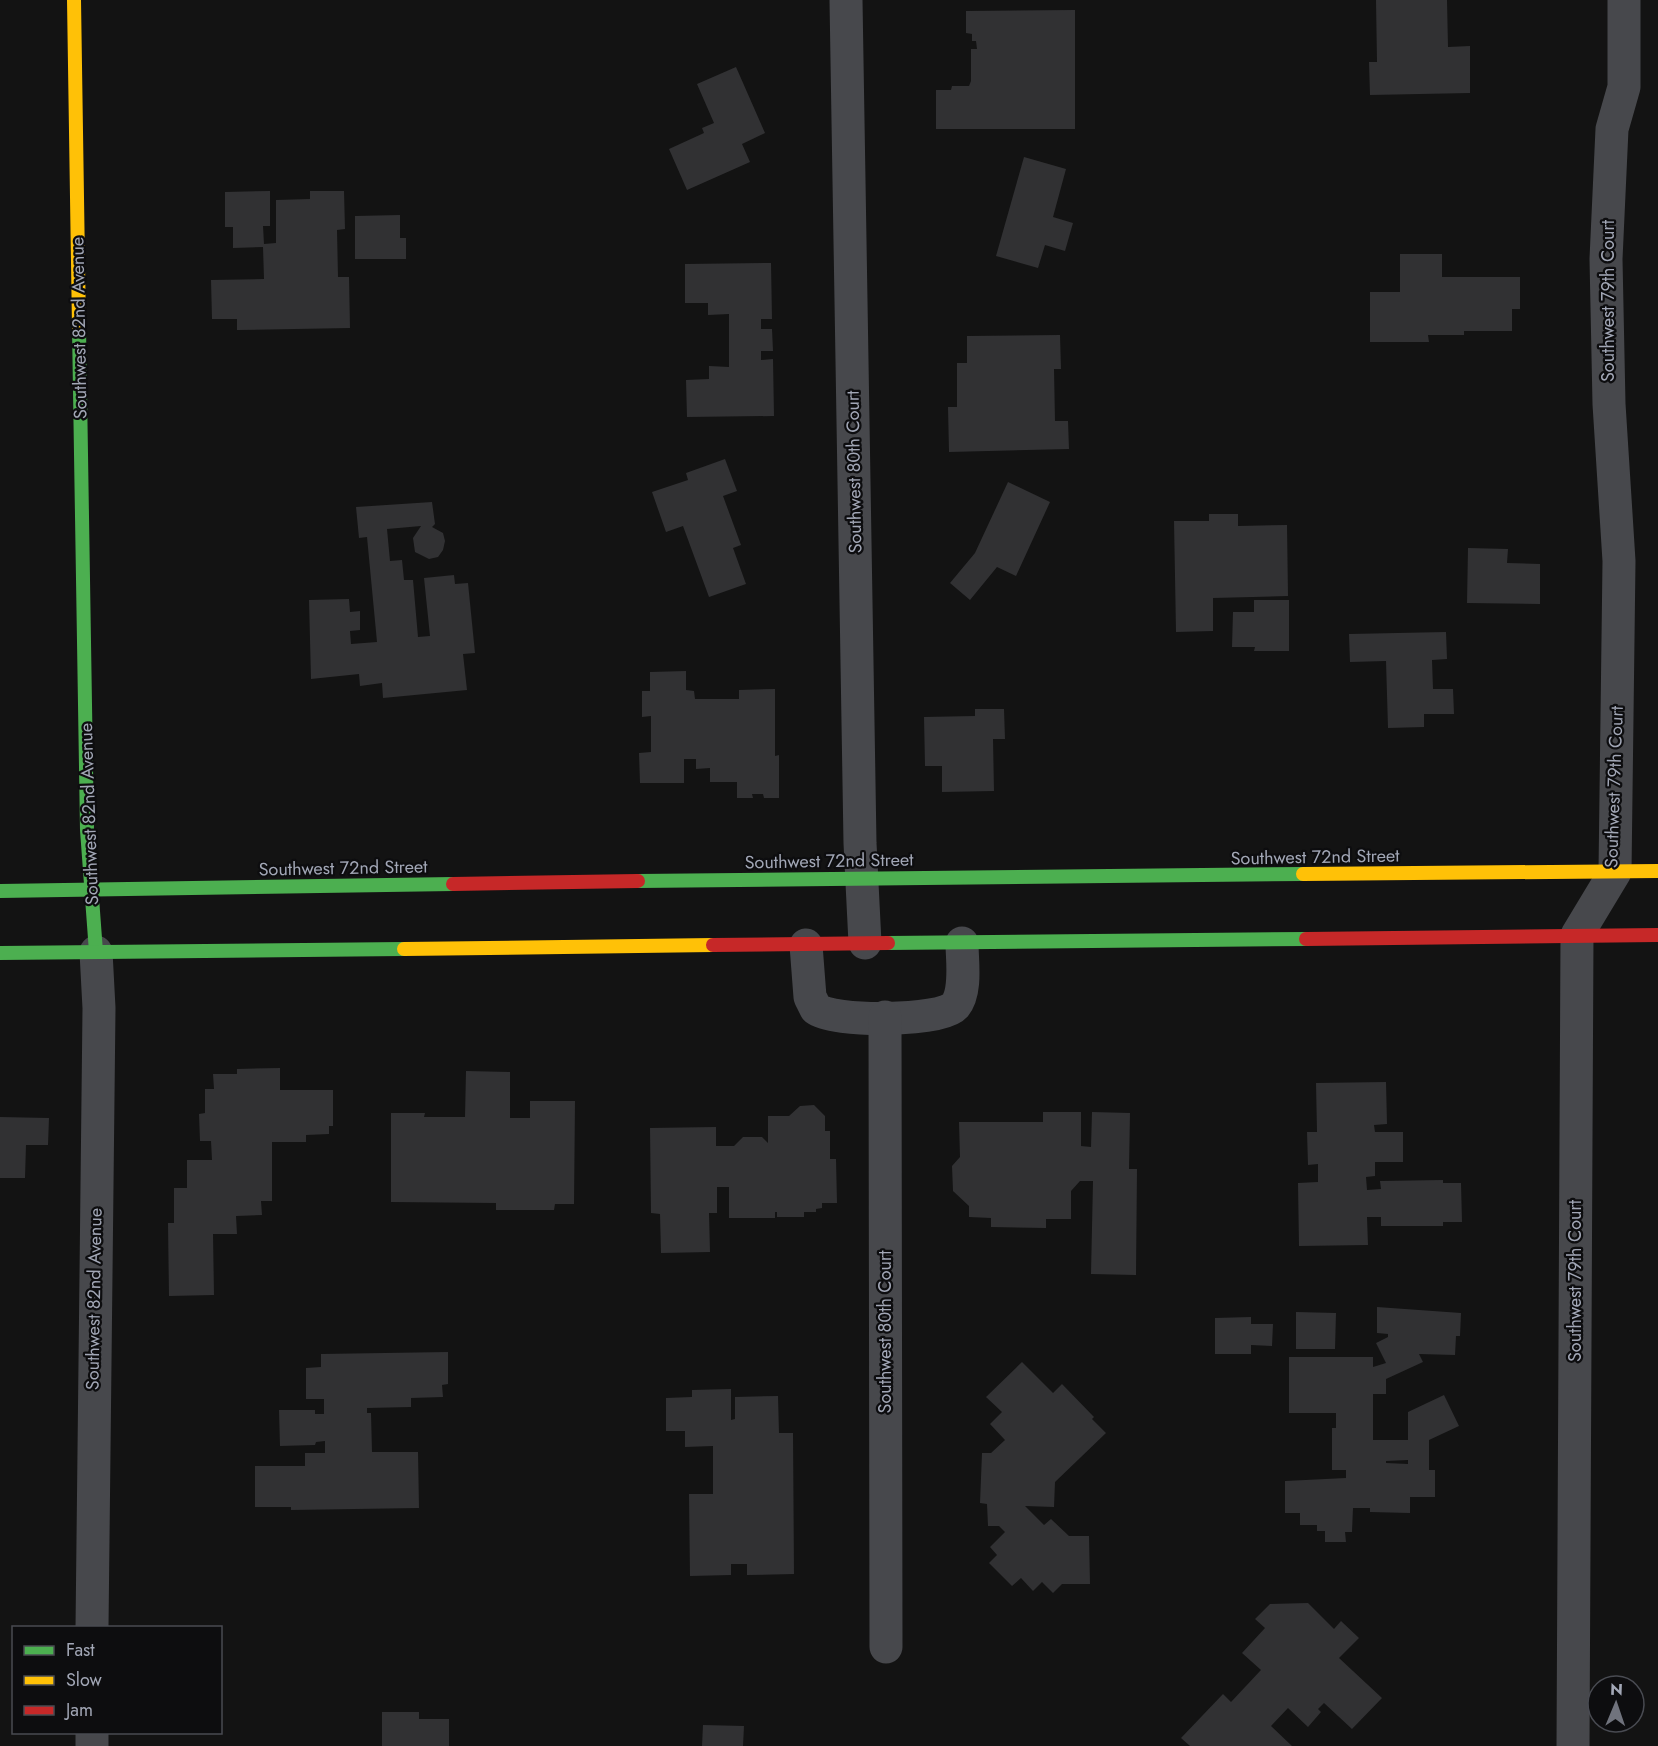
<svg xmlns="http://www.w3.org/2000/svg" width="1658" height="1746" font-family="Jost,sans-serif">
	<rect width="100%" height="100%" fill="#131313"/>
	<g fill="#313133" fill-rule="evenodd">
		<polygon points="1376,0 1447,0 1448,47 1470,46 1470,93 1370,95 1369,62 1377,62"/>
		<polygon points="1075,10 1075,129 936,129 936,90 951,90 952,86 969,86 971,81 971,49 977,49 976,41 972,41 972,34 966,33 966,11"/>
		<polygon points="736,67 765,133 742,144 750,162 687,190 669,149 704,133 702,128 714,123 697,84"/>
		<polygon points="1024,157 1066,169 1053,217 1073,223 1065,251 1045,245 1038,268 996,256"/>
		<polygon points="270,191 270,226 263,226 264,244 276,243 276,200 310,199 310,191 344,191 345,229 337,230 338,277 349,277 350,328 237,330 237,319 212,319 211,280 264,279 263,247 233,248 233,227 225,227 225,192"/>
		<polygon points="400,215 400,238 406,238 406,259 355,259 355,216"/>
		<polygon points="1400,254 1442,254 1442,277 1520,277 1520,309 1512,309 1512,331 1464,331 1464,335 1428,335 1429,342 1370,342 1370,292 1400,292"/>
		<polygon points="771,263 772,319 761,319 761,329 772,329 773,351 761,351 761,360 773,359 774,416 687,417 686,380 709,379 709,366 729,367 729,314 708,315 708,303 685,303 685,264"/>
		<polygon points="1060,335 1061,369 1054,369 1055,421 1068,421 1069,449 949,452 948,407 957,407 957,363 967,363 967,336"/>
		<polygon points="725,459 737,491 723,496 741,545 733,548 746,584 709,597 683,526 666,532 652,492 688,480 686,473"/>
		<polygon points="1008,482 1050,502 1016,576 997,567 970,600 950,583 975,553"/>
		<polygon points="432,502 435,524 432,527 443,533 445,541 443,550 438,557 429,559 415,552 413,538 421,526 387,529 390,561 402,560 404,580 413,580 418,637 430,636 424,578 454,575 455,584 468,583 475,653 463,654 467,690 383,698 382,683 360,686 359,674 311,679 309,600 349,599 350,612 360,611 360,630 350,631 351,644 377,642 367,537 359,538 356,507"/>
		<polygon points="1209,514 1238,514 1238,526 1287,525 1288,596 1213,598 1213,631 1176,632 1174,521 1209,521"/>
		<polygon points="1468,548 1508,549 1507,563 1540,564 1540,604 1467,603"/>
		<polygon points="1254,600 1289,600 1289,651 1254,651 1255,647 1232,647 1233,612 1254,612"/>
		<polygon points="1446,632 1447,659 1432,660 1433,689 1453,689 1454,714 1424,714 1424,727 1388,728 1386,661 1350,662 1349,634"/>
		<polygon points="686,671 686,690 694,691 695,699 739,699 739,690 775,689 775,756 779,755 779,798 764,798 763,794 752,794 753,798 737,798 737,782 710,782 710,768 696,769 696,759 684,759 684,783 640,783 639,753 651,752 651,716 642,717 642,691 650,691 650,672"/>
		<polygon points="975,709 1004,709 1005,739 993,739 994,791 942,792 942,766 925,766 924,717 975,716"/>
		<polygon points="280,1068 280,1090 333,1090 333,1126 329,1126 329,1134 306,1135 306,1142 272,1142 272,1201 261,1201 262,1215 236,1216 237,1234 213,1234 214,1295 169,1296 168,1223 174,1223 174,1188 187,1188 187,1160 212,1160 211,1141 200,1141 199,1114 205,1113 205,1089 214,1089 213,1074 237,1074 237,1069"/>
		<polygon points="466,1071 510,1072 510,1118 530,1118 530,1101 575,1101 574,1204 555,1204 554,1210 496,1210 496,1203 391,1202 391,1113 425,1113 424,1117 465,1117"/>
		<polygon points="1386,1082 1387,1124 1374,1125 1375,1132 1403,1132 1403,1162 1375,1162 1375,1176 1366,1177 1367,1190 1381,1189 1380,1181 1443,1180 1443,1183 1461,1183 1462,1222 1443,1222 1443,1226 1381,1226 1381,1217 1367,1217 1368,1245 1299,1246 1298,1183 1318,1182 1318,1164 1308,1165 1307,1132 1317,1132 1316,1083"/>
		<polygon points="814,1105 825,1116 825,1131 830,1131 830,1159 836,1159 837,1203 822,1203 822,1208 816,1209 816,1212 804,1212 804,1217 777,1217 777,1212 775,1212 775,1218 729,1218 729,1187 717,1187 717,1213 709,1213 710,1252 661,1253 660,1214 651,1213 650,1128 716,1127 716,1146 734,1146 743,1137 762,1137 768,1143 768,1116 789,1116 800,1106"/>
		<polygon points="1043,1112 1081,1112 1081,1146 1091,1147 1092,1112 1130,1113 1129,1169 1137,1169 1136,1275 1091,1274 1093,1181 1080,1181 1071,1191 1071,1219 1046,1219 1046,1228 991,1227 991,1218 969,1217 969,1206 953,1191 952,1166 960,1157 959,1122 1043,1122"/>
		<polygon points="0,1117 49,1118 48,1145 26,1145 25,1178 0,1178"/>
		<path d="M1377,1307L1461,1313L1460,1336H1456L1455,1355L1419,1354L1423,1362L1386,1379V1394H1373V1440H1408V1412L1444,1395L1459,1426L1429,1440V1470H1435V1497H1410V1513L1370,1512V1508H1353L1352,1532H1345L1346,1542H1325V1531H1317V1525H1300V1513H1285V1481L1346,1478V1470H1332V1428H1336V1413H1289V1357H1373V1367L1386,1363L1376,1343L1388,1337V1334L1377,1333ZM1408,1460V1464L1386,1463V1461Z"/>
		<polygon points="1296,1312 1336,1313 1335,1349 1296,1349"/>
		<polygon points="1251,1317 1251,1324 1273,1324 1272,1346 1251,1345 1251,1354 1215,1354 1215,1318"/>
		<polygon points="448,1352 448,1384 442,1385 443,1397 411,1398 411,1407 367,1408 367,1413 371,1413 372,1452 418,1452 419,1508 291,1510 291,1507 255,1507 255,1466 305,1466 305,1453 325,1453 325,1441 316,1442 315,1445 280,1446 279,1410 315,1410 315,1414 324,1414 324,1399 306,1399 306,1368 321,1367 321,1354"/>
		<polygon points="1022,1362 1053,1393 1062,1384 1094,1417 1092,1419 1106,1433 1055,1482 1054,1507 1025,1506 1044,1525 1051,1519 1069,1536 1089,1536 1090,1584 1062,1584 1053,1593 1042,1582 1033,1591 1021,1578 1012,1586 989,1563 997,1555 990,1547 1005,1532 999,1526 988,1526 987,1504 980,1503 982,1453 991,1453 1005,1440 990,1424 1002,1412 986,1397"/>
		<polygon points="731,1389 731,1420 735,1419 735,1397 778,1396 779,1433 793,1433 794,1574 747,1575 747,1564 731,1564 731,1575 690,1576 689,1494 713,1494 713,1446 685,1447 685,1431 666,1431 666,1398 692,1397 692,1390"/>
		<polygon points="1308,1603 1334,1629 1341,1621 1359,1638 1339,1658 1382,1698 1352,1729 1324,1703 1318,1709 1321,1712 1308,1727 1288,1708 1271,1726 1292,1746 1190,1746 1181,1738 1223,1694 1231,1702 1261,1670 1242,1653 1265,1628 1255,1619 1270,1604"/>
		<polygon points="382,1712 419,1712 419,1719 449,1719 449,1746 382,1746"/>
		<polygon points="703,1725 744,1726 743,1746 702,1746"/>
	</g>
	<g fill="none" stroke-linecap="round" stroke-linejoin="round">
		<g stroke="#47484c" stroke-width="33">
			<polyline points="846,0 860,843 865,943"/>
			<path d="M806,945L810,997L816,1009C832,1022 941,1022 955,1006C967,991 962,961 962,943"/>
			<polyline points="885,1017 886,1647"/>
			<polyline points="92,1628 99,1008 96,952"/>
			<polyline points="92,1746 92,1732"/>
			<polyline points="1573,1746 1577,935 1615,872 1619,561 1609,404 1606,259 1612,129 1624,87 1624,0"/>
		</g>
		<g stroke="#4caf50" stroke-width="14">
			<polyline points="79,328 87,830 96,952"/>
			<polyline points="638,881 1303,874"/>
			<polyline points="0,891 453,884"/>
			<polyline points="888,943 1306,939"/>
			<polyline points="0,953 404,949"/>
		</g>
		<g stroke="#ffc107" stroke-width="14">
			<polyline points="74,0 79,328"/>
			<polyline points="1303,874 1658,871"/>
			<polyline points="404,949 713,945"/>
		</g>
		<g stroke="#c62828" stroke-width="14">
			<polyline points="453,884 638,881"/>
			<polyline points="1306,939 1658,935"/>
			<polyline points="713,945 888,943"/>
		</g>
	</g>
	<g text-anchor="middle" stroke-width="4.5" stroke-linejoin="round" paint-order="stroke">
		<g font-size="18" fill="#a2a7b6" stroke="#0d0d0f">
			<text transform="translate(1608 301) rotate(-90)" y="6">Southwest 79th Court</text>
			<text transform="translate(79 328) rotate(-91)" y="6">Southwest 82nd Avenue</text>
			<text transform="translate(854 472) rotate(-91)" y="6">Southwest 80th Court</text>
			<text transform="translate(1614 787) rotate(-88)" y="6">Southwest 79th Court</text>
			<text transform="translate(89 814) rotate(-92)" y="6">Southwest 82nd Avenue</text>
			<text transform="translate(1315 857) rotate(-1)" y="6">Southwest 72nd Street</text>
			<text transform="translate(829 861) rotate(-1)" y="6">Southwest 72nd Street</text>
			<text transform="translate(343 868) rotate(-1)" y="6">Southwest 72nd Street</text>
			<text transform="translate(1575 1281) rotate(-90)" y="6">Southwest 79th Court</text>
			<text transform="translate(94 1299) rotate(-89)" y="6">Southwest 82nd Avenue</text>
			<text transform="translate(885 1332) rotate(-90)" y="6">Southwest 80th Court</text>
		</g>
	</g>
	<rect x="12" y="1626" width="210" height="108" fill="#0d0d0f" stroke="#494b52" stroke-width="1.5"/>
	<rect x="24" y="1646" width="30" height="9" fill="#4caf50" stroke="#494b52" stroke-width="1.5"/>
	<text x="66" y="1656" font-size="18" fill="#a2a7b6">Fast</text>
	<rect x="24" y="1676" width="30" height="9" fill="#ffc107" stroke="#494b52" stroke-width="1.5"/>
	<text x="66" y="1686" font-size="18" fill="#a2a7b6">Slow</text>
	<rect x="24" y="1706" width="30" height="9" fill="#c62828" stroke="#494b52" stroke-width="1.5"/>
	<text x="66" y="1716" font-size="18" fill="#a2a7b6">Jam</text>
	<g transform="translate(1616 1704) rotate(2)"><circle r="28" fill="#0d0d0f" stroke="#494b52" stroke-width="1.5"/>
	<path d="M0-4.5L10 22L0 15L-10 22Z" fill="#70737d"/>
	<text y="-9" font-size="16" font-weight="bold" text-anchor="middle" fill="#a2a7b6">N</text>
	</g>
</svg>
